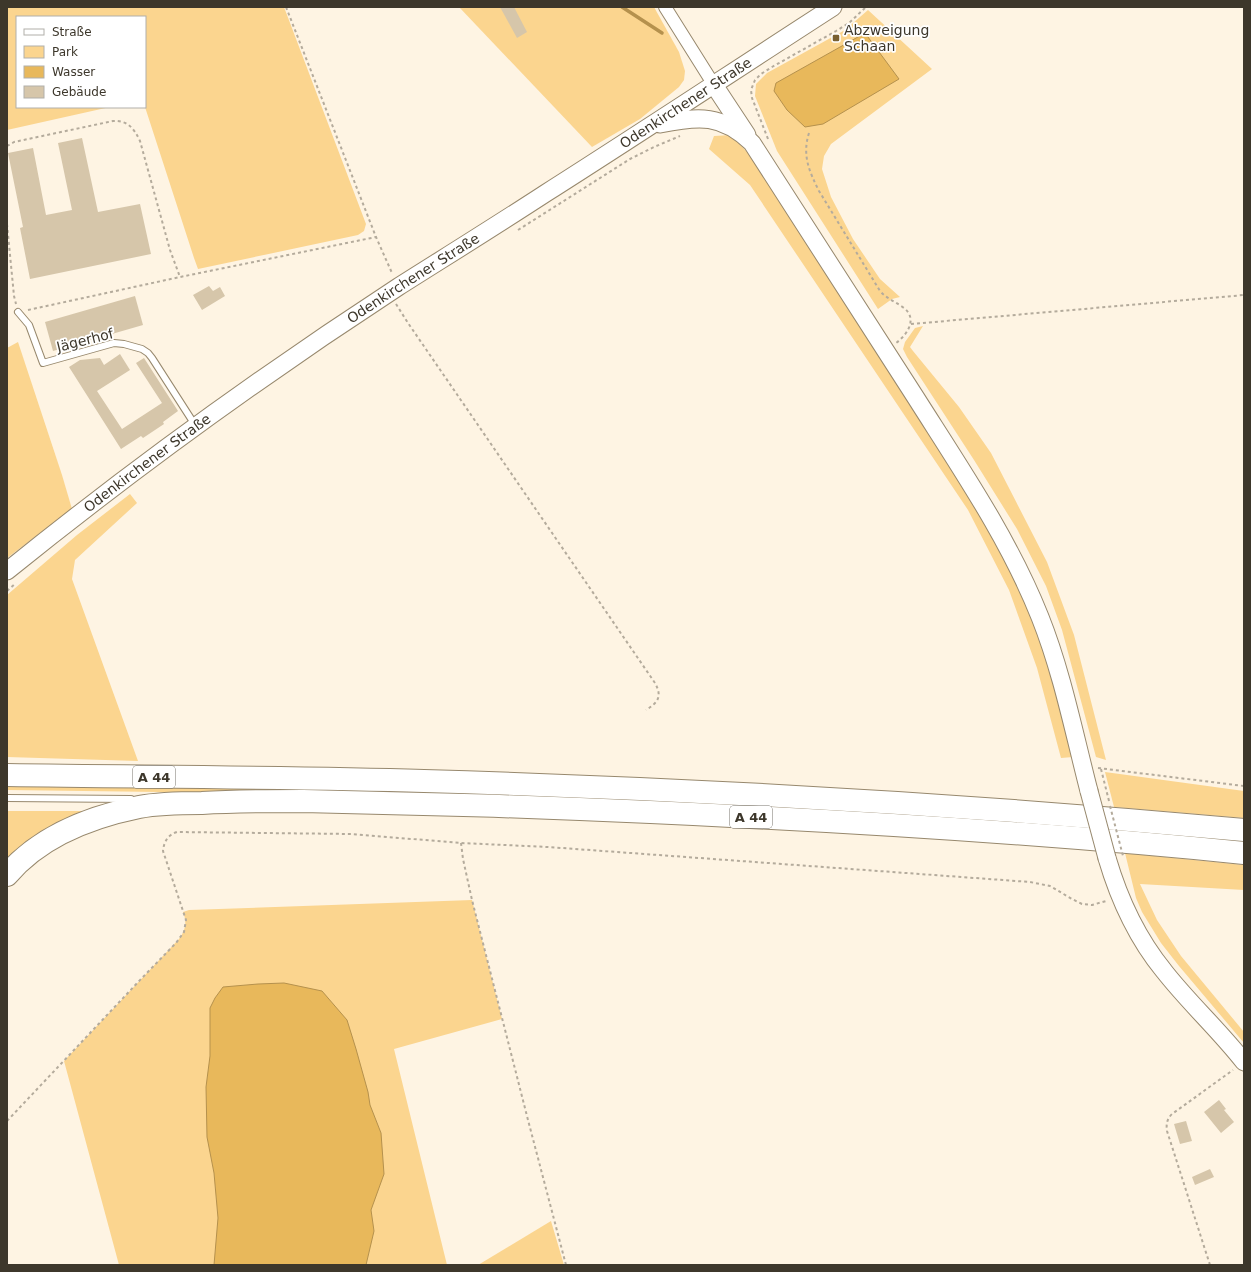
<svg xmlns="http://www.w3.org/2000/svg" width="1251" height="1272" font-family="'DejaVu Sans',sans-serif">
	<rect width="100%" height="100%" fill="#fef4e3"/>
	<g fill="#fbd58f">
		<polygon points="7,7 284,7 366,224 364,231 358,235 198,269 194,258 145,107 145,17 17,17 17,107 110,107 7,130"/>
		<polygon points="459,7 654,7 679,52 685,71 684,80 679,87 640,119 592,147"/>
		<polygon points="868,10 932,69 831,144 824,156 822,169 831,197 853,239 880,279 900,297 892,299 878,309 777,151 755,96 756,84 767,73 845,30"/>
		<polygon points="731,135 748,153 879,352 995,538 1027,604 1048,654 1073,757 1061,758 1037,668 1009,590 968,510 750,185 709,149 714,136"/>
		<polygon points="923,326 910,347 913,351 959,407 991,453 1047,562 1074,635 1106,760 1096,757 1062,630 1046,586 1017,529 974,460 907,357 903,349 905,342 915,328"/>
		<polygon points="18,342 62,475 72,509 7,558 7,348"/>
		<polygon points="130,494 137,503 75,560 72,579 138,761 7,757 7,595 77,535"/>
		<polygon points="1105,772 1244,791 1244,818 1114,807"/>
		<polygon points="7,783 506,790 1085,824 1087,832 323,794 7,790"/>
		<polygon points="7,811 99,811 7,867"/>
		<polygon points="1125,853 1244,865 1244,890 1140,884 1157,920 1181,956 1244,1032 1244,1043 1179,966 1161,943 1142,912 1136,898"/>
		<path d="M472,900L502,1019L394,1049L447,1265H119L64,1061L179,939C186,930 187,922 183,912L189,910Z"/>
		<polygon points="551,1221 564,1265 478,1265"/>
	</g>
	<g fill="#e8b85b" stroke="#b5914d">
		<polygon points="865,33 899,79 823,124 805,127 787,110 774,91 776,83"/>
		<polygon points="284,983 322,991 347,1020 356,1049 368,1092 370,1105 381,1133 384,1174 371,1210 374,1231 366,1265 214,1265 218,1218 214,1173 207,1137 206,1087 210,1056 210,1008 215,998 223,987 258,984"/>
	</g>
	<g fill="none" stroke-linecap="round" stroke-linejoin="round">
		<polyline stroke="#b5914d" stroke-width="3.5" points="622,7 662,33"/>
	</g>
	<g fill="#d6c6aa">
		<polygon points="500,7 514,7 527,32 517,38"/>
		<polygon points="82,138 98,212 140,204 151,254 30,279 20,228 23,227 8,153 33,148 46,215 72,210 58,143"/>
		<polygon points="209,286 213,291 220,287 225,296 202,310 193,295"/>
		<polygon points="135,296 143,325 53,351 45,322"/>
		<polygon points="120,354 130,370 97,391 122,429 162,403 136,363 144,358 178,411 163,422 164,424 143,438 141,436 121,449 69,367 80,360 100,358 104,365"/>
		<polygon points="1219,1100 1226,1109 1224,1110 1234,1122 1221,1133 1204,1112"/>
		<polygon points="1186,1121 1192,1141 1180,1144 1174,1124"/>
		<polygon points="1210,1169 1214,1177 1195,1185 1192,1177"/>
	</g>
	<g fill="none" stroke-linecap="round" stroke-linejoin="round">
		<g stroke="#97886d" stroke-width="8">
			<g id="lane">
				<polyline points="18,312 29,325 43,363 114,343 124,344 142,349 148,353 152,358 195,425"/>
				<polyline points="7,798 131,799"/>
			</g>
		</g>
		<g stroke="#97886d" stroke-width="14">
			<polyline id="street" points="665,7 714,85"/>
		</g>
		<g stroke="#97886d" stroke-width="19">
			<g id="secondary">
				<polyline points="714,85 747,135"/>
				<path d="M660,124C699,116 722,114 752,143C807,228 862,313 916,398C961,469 1009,539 1040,617C1062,672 1074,733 1089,791"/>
				<path id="s1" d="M7,571C132,470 263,375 398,287C447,256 497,225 546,193C642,132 737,69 833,7"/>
				<path d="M1107,858C1119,899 1137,938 1164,971C1189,1003 1219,1030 1244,1062"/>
			</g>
		</g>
		<g stroke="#97886d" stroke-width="24">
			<g id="highway">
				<path d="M7,775C146,777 285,777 424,781C698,789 971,805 1244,830"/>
				<path d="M7,875C40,836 90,817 139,807C160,803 181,803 202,803C236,801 269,801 303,801C369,803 434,804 499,806C748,815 996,828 1244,853"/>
			</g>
		</g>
		<g stroke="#b4ab9c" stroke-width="2" stroke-dasharray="3 3" stroke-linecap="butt">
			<polyline points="286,7 376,237 392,273"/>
			<path d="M809,133C802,155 809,171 819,191L880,291C887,299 896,302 904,308C918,319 907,335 896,343"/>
			<polyline points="768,139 752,98 751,90 755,80 761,74 772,67 836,31 849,23 866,7"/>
			<path d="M7,146L14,142L113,121C127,120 134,128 140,141L170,250L180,277"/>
			<polyline points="7,224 14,296 16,304"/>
			<polyline points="518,230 630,159 654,147 680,136"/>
			<path d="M396,304L408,323L655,683C662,696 659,702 646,710"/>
			<polyline points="28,310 180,277 376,237"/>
			<polyline points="911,324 1244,295"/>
			<polyline points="7,591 16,583"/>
			<polyline points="1098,768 1244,786"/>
			<polyline points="1101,769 1109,801"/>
			<polyline points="461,843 463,859 472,900 528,1120 566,1265"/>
			<path d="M7,1121L141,979L176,943L184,932L186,920L163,851C164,841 168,835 177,832L351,834L461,843L548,847L1030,882L1050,886L1072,899L1082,904L1092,905L1106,901"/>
			<path d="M1210,1265L1167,1131C1166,1124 1167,1119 1172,1114L1233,1070"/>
		</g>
		<use href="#lane" stroke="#fff" stroke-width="6"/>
		<use href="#street" stroke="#fff" stroke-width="12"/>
		<use href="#secondary" stroke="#fff" stroke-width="17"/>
		<use href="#highway" stroke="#fff" stroke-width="22"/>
		<g stroke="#97886d" stroke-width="19" stroke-linecap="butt">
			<polyline id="secondary-bridge" points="1089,791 1107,858"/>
		</g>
		<polyline stroke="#b4ab9c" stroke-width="2" stroke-dasharray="3 3" stroke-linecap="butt" points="1110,806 1123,856"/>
		<use href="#secondary-bridge" stroke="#fff" stroke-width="17"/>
	</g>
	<rect fill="#796031" stroke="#fff" stroke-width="1.5" x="832" y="34" width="8" height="8" rx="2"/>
	<g text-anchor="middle" stroke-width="3.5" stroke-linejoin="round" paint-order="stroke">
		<g fill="#fff" stroke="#77736b" stroke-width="1">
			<rect x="133" y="766" width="42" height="22" rx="3"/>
			<rect x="730" y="806" width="42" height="22" rx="3"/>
		</g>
		<g font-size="13" font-weight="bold" fill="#3d372b">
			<text x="154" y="782">A 44</text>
			<text x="751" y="822">A 44</text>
		</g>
		<g font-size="14" fill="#3d372b" stroke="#fff" text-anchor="start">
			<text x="844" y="35">Abzweigung<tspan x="844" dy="16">Schaan</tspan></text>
		</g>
		<g font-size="14" fill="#3d372b" stroke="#fff">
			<text dy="5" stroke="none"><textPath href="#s1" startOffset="825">Odenkirchener Straße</textPath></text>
			<text dy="5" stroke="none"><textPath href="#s1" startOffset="501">Odenkirchener Straße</textPath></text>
			<text transform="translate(85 340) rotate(-14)" y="5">Jägerhof</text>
			<text dy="5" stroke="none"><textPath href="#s1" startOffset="177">Odenkirchener Straße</textPath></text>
		</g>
	</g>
	<rect width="1251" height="1272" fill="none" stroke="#3d372b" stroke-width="16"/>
	<rect x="16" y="16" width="130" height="92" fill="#ffffff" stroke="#b1afaa"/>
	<rect x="24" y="29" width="20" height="6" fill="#ffffff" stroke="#b1afaa"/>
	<text x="52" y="36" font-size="12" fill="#3d372b">Straße</text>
	<rect x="24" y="46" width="20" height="12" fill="#fbd58f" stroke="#b1afaa"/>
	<text x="52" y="56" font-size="12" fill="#3d372b">Park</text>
	<rect x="24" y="66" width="20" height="12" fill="#e8b85b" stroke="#b1afaa"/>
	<text x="52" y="76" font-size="12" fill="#3d372b">Wasser</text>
	<rect x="24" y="86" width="20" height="12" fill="#d6c6aa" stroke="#b1afaa"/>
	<text x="52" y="96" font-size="12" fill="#3d372b">Gebäude</text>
</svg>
